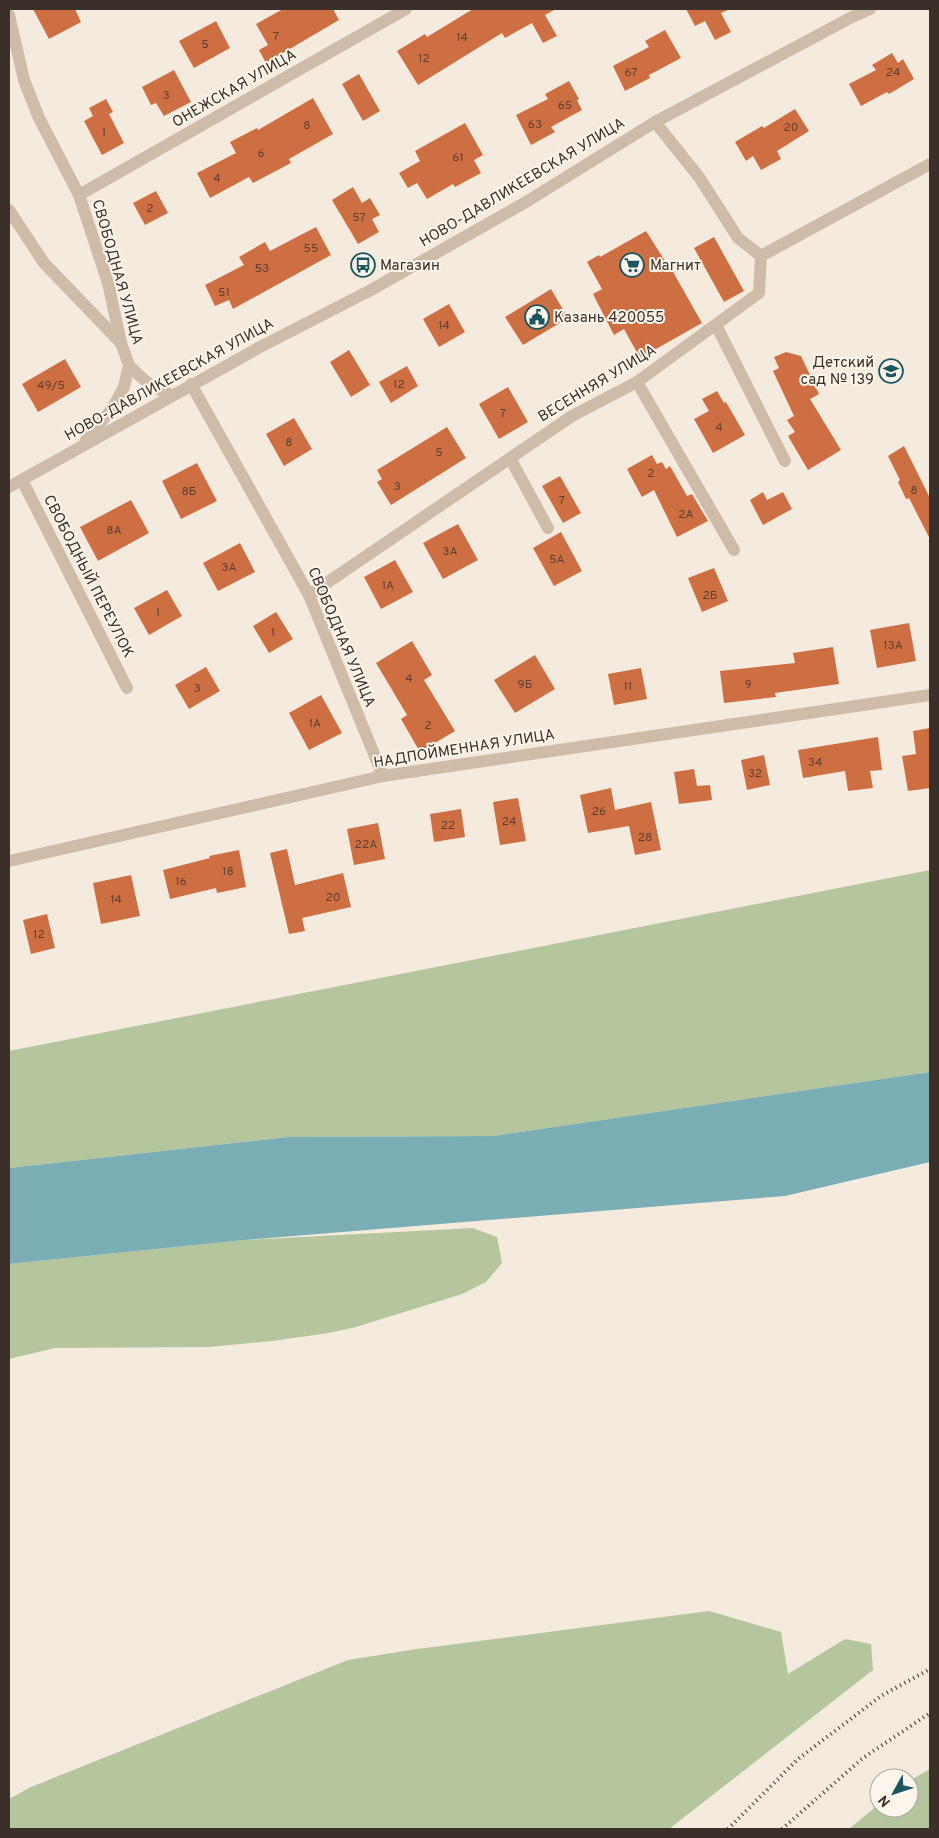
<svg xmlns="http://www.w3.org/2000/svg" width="939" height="1838" font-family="Overpass,sans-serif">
	<rect width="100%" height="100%" fill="#f4ebde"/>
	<g fill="#b5c59d">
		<polygon points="930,870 930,1072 493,1136 288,1137 9,1168 9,1051"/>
		<polygon points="473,1228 497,1237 502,1263 486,1282 462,1294 356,1327 329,1333 272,1341 209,1347 55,1348 9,1359 9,1264 244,1240"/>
		<polygon points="709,1611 781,1632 788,1674 845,1639 871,1644 873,1670 669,1829 9,1829 9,1799 31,1787 348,1660 417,1649"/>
		<polygon points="930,1769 930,1829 849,1829 879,1804 879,1808 909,1808 909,1781"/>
	</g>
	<polygon fill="#7baeb4" points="930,1072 930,1162 785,1196 244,1240 9,1264 9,1168 288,1137 493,1136"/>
	<g fill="#ce6e43">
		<polygon points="33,9 75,9 81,22 49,39"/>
		<polygon points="283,9 333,9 339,20 266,63 259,50 268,45 256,24"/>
		<polygon points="473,9 556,9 545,15 557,36 543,43 532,23 505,38 502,33 418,85 397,51 425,34 427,37"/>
		<polygon points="686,9 730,9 721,13 731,32 715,40 705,21 695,26"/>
		<polygon points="216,21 230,48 194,68 179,41"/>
		<polygon points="665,30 681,58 649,75 650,78 625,91 613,66 649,47 645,41"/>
		<polygon points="892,53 898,63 903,59 914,79 889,94 887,92 861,106 849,84 876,70 872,65"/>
		<polygon points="174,70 191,102 164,116 156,103 151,105 142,87"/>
		<polygon points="359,74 380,111 363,121 342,84"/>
		<polygon points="569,81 579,99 577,100 582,110 551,127 555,132 531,145 516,115 548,99 545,94"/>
		<polygon points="313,98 333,134 289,159 291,163 253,183 249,177 210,198 197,173 236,153 230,142 257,128 258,130"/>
		<polygon points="106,99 113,112 109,114 124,143 102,155 84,121 93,116 89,108"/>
		<polygon points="795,109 809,131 777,151 781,159 761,170 753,156 746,161 735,142 762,126 764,128"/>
		<polygon points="465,123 483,155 474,160 481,173 455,187 453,184 427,199 417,183 408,188 399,173 420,161 415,151"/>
		<polygon points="353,187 362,203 370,198 380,215 372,219 379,232 358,244 332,200"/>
		<polygon points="156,191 168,213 145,225 133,203"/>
		<polygon points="316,227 331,255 233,309 229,300 215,306 205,285 244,265 239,257 265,242 270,251"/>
		<polygon points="646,231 667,264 668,263 702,323 640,358 624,329 614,335 593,294 602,289 587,262 599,255 600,257"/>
		<polygon points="714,237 744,291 724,302 694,248"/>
		<polygon points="551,289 568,318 523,345 505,317"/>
		<polygon points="449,304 465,332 439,347 423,319"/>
		<polygon points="349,350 370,385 351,397 330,362"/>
		<polygon points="786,352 801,356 819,394 810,399 841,450 808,470 788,436 795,432 787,420 794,416 773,371 779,368 774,357"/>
		<polygon points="65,359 81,387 38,412 22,384"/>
		<polygon points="407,366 418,386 391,403 379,382"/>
		<polygon points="508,387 528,422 499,439 479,404"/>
		<polygon points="717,391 724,403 726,402 745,435 713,453 694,419 709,411 702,399"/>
		<polygon points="294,418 312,449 284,466 266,434"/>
		<polygon points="447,427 466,458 391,505 377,482 382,479 377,470"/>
		<polygon points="904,446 930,498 930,539 909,498 906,499 898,482 900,480 888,456"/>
		<polygon points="652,455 657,464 662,462 666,469 670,466 687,496 692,494 708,521 677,537 654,490 642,497 627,469"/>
		<polygon points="197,463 217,501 181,519 162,481"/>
		<polygon points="560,476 581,513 563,523 542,486"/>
		<polygon points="763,492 767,500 783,492 792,509 763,525 750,500"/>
		<polygon points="131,500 149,533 98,561 80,527"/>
		<polygon points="458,524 478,560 443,579 423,543"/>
		<polygon points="561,532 582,571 554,586 533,548"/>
		<polygon points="240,543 255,572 218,591 203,563"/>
		<polygon points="395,560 413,592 381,609 364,577"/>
		<polygon points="714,568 728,601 702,612 688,578"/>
		<polygon points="167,590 182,616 149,635 134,608"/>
		<polygon points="276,612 293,639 269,653 253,626"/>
		<polygon points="909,623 916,661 877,668 870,630"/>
		<polygon points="412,641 432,675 424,680 455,731 420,752 401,719 407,715 376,663"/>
		<polygon points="833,647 839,684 775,693 776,697 724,703 720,671 795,663 793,653"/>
		<polygon points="535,655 555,689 515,713 494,680"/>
		<polygon points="206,667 220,691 189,709 175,685"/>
		<polygon points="641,668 647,699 614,705 608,674"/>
		<polygon points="321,695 342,733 309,750 289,713"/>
		<polygon points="930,728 930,788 908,791 902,756 916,754 913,731"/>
		<polygon points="878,737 882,770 870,771 873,788 848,791 845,771 803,778 798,750"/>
		<polygon points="764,755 770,785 747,790 741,760"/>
		<polygon points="694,769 697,786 710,785 712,800 679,804 674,772"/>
		<polygon points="611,788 615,810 651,802 661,850 635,855 629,826 588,833 580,795"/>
		<polygon points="518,798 526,841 500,845 493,802"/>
		<polygon points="461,809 465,837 434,842 430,814"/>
		<polygon points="378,823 385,859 354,865 347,829"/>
		<polygon points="287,849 295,885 343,873 351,907 302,918 305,931 289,934 270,853"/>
		<polygon points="239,850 246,887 217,893 216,888 170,899 163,870 210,858 209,856"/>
		<polygon points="131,875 140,916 101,924 93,883"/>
		<polygon points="47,914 55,948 31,954 23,920"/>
	</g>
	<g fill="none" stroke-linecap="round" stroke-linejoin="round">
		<g stroke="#cebca9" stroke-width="12">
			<polyline points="9,15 24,80 39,118 79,195 108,283 121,343 129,365 124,387 112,409 86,440"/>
			<polyline points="655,122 699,177 738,238 761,256"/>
			<polyline points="79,195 406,9"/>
			<polyline points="9,210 44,263 121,343"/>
			<polyline points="716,325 785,461"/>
			<path d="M129,365C143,380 152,388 172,395"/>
			<polyline points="637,382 734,550"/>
			<polyline points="191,384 309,595 383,776"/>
			<polyline points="510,458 548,528"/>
			<polyline points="22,480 127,688"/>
			<polyline points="9,487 262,346 371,290 526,202 655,122 852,17 870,9"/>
			<polyline points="309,595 572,416 637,382 759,293 761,256 930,164"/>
			<polyline points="9,861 383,776 930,695"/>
		</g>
		<g stroke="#3a3029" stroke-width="4" stroke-dasharray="1 4" stroke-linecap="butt">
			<polyline points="728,1829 798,1759 881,1696 930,1669"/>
			<polyline points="782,1829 863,1758 930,1713"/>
		</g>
	</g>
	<defs>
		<g id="bus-ring" transform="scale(1.25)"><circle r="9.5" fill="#fbf5eb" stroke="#1b565f" stroke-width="1.5"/><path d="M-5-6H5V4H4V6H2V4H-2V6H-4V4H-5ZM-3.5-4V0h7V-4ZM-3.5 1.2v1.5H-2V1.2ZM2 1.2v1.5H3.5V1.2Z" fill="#1b565f"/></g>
		<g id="supermarket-ring" transform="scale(1.25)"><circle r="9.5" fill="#fbf5eb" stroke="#1b565f" stroke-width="1.5"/><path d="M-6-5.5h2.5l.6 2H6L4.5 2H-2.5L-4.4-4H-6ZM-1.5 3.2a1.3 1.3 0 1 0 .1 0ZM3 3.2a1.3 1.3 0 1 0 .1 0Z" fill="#1b565f"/></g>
		<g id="civic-ring" transform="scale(1.25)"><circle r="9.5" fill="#fbf5eb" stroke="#1b565f" stroke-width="1.5"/><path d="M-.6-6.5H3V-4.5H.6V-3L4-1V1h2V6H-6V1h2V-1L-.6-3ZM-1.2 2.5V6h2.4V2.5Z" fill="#1b565f"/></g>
		<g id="school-ring" transform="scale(1.25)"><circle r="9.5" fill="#fbf5eb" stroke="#1b565f" stroke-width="1.5"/><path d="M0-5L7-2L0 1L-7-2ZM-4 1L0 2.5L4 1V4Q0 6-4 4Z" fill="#1b565f"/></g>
	</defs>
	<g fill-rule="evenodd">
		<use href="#bus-ring" x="363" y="265"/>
		<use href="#supermarket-ring" x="632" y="265"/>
		<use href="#civic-ring" x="537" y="317"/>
		<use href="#school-ring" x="891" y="371"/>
	</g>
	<g text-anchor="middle" stroke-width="4" stroke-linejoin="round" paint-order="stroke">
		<g font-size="12" fill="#5f4030">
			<text x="276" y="40">7</text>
			<text x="462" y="41">14</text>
			<text x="205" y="48">5</text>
			<text x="424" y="62">12</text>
			<text x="631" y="76">67</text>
			<text x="893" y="76">24</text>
			<text x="166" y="99">3</text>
			<text x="565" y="109">65</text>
			<text x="535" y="128">63</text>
			<text x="307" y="129">8</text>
			<text x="791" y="131">20</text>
			<text x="104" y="136">1</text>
			<text x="261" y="157">6</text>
			<text x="458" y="161">61</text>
			<text x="217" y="182">4</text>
			<text x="150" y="212">2</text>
			<text x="359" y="221">57</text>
			<text x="311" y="252">55</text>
			<text x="262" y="272">53</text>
			<text x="224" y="296">51</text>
			<text x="444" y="329">14</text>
			<text x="399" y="388">12</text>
			<text x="51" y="389">49/5</text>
			<text x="503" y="417">7</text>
			<text x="719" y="431">4</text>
			<text x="289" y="446">8</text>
			<text x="439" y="456">5</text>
			<text x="651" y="477">2</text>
			<text x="397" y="490">3</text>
			<text x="914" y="494">8</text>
			<text x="189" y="495">8Б</text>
			<text x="562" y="504">7</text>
			<text x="686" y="518">2А</text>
			<text x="114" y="534">8А</text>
			<text x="450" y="555">3А</text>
			<text x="557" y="563">5А</text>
			<text x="229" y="571">3А</text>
			<text x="388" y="589">1А</text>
			<text x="710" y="599">2Б</text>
			<text x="158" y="616">1</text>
			<text x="273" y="636">1</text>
			<text x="893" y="649">13А</text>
			<text x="409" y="682">4</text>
			<text x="525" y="688">9Б</text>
			<text x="748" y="688">9</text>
			<text x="628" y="690">11</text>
			<text x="197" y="692">3</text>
			<text x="315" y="727">1А</text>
			<text x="428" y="729">2</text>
			<text x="815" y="766">34</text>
			<text x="755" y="777">32</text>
			<text x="599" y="815">26</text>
			<text x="509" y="825">24</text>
			<text x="448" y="829">22</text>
			<text x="645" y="841">28</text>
			<text x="366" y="848">22А</text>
			<text x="228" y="875">18</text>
			<text x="181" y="885">16</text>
			<text x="333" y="901">20</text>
			<text x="116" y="903">14</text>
			<text x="39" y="938">12</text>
		</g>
		<g font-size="15" fill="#3a3029" stroke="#fbf5eb">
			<text transform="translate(234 88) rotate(-30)" y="5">ОНЕЖСКАЯ УЛИЦА</text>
			<text transform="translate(522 182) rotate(-31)" y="5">НОВО-ДАВЛИКЕЕВСКАЯ УЛИЦА</text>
			<text transform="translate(118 272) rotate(74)" y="5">СВОБОДНАЯ УЛИЦА</text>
			<text transform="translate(169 379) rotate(-29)" y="5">НОВО-ДАВЛИКЕЕВСКАЯ УЛИЦА</text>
			<text transform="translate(597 383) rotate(-31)" y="5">ВЕСЕННЯЯ УЛИЦА</text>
			<text transform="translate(89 576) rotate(63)" y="5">СВОБОДНЫЙ ПЕРЕУЛОК</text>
			<text transform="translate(342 637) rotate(67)" y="5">СВОБОДНАЯ УЛИЦА</text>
			<text transform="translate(464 748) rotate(-9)" y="5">НАДПОЙМЕННАЯ УЛИЦА</text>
		</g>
		<g font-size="15" fill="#3a3029" stroke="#fbf5eb" text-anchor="start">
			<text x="380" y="270">Магазин</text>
			<text x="650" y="270">Магнит</text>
			<text x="554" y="322">Казань 420055</text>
			<text x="874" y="367" text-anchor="end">Детский<tspan x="874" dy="17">сад № 139</tspan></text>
		</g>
	</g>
	<rect width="939" height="1838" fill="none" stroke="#3a3029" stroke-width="20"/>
	<g transform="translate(894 1793) rotate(230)"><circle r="24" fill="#fbf5eb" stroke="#aea69d"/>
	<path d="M0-4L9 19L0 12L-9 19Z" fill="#1b565f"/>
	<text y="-8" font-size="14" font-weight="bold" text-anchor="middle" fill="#3a3029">N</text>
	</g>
</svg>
